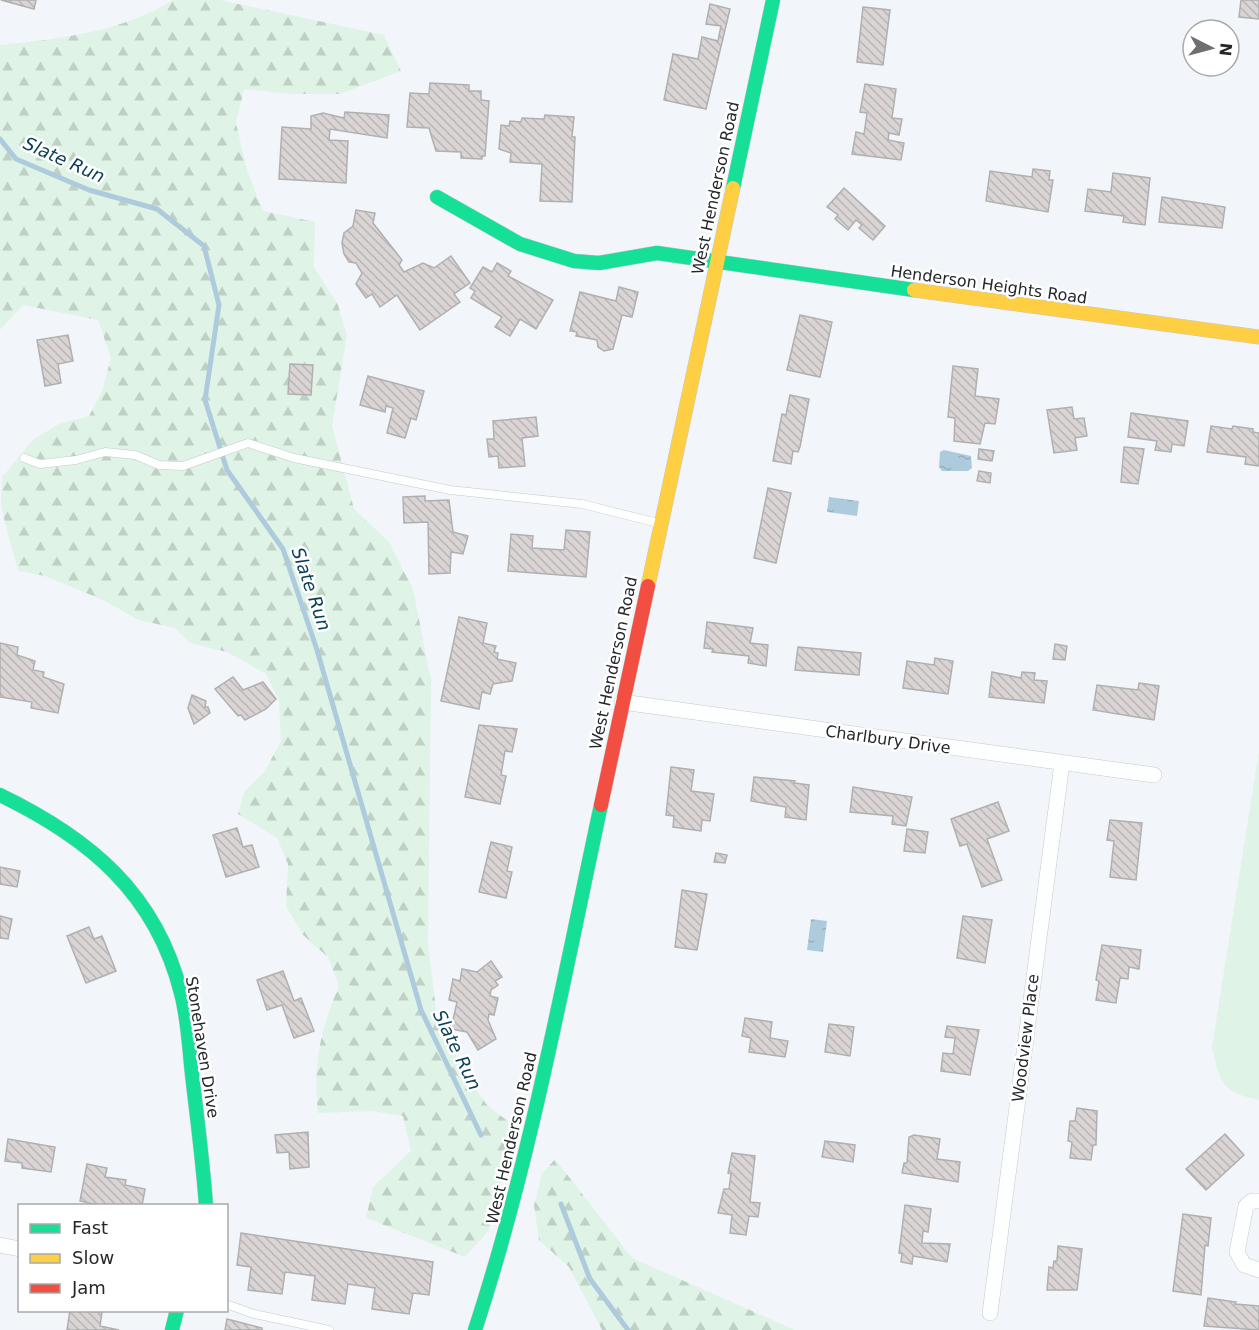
<svg xmlns="http://www.w3.org/2000/svg" width="1259" height="1330" font-family="'DejaVu Sans',sans-serif">
	<defs>
		<pattern id="forest-firs" width="22" height="20" patternUnits="userSpaceOnUse" patternTransform="scale(1.5)"><rect width="22" height="20" fill="#dff3e6"/><path d="M5 1l3.5 6h-7zM16 11l3.5 6h-7z" fill="#bfd0c5"/></pattern>
		<pattern id="water-ripples" width="26" height="14" patternUnits="userSpaceOnUse" patternTransform="scale(1.5)"><rect width="26" height="14" fill="#aecbdd"/><path d="M2 4q2-2 4 0t4 0M15 11q2-2 4 0t4 0" fill="none" stroke="#96aebe"/></pattern>
		<pattern id="building-back-hatch" width="6" height="6" patternUnits="userSpaceOnUse" patternTransform="scale(1.5)"><rect width="6" height="6" fill="#dad4d4"/><path d="M-1 5l2 2M0 0l6 6M5-1l2 2" fill="none" stroke="#bbb6b6"/></pattern>
	</defs>
	<rect width="100%" height="100%" fill="#f2f6fa"/>
	<path fill="#dff3e6" d="M1259,751V1100C1220,1091 1221,1084 1212,1047Z"/>
	<g fill="url(#forest-firs)">
		<path d="M173,0H220L384,35L401,71L340,94H291L244,89L236,123L247,170L263,211L315,222L314,267L338,305L347,335L332,426L354,509L389,542L413,589L431,680L428,943L437,1019L472,1085L487,1105L515,1127L489,1230L465,1257L366,1218L373,1187L411,1151L403,1116L372,1111L318,1113C313,1063 320,1031 339,986L328,957L303,935L286,906L288,864L277,838L238,814L244,792L265,771L281,741L279,701L266,674L227,652L190,643L175,628L139,620L103,600L45,576L18,571L1,507L2,477L34,439L59,424L89,416L102,391L111,358L98,320L23,305L0,330V45C59,39 122,32 173,0Z"/>
		<polygon points="555,1159 632,1258 795,1330 602,1330 569,1267 539,1240 534,1205 542,1174"/>
	</g>
	<g fill="url(#water-ripples)">
		<polygon points="944,450 971,456 972,468 968,471 942,471 939,467 940,452"/>
		<polygon points="829,497 859,501 857,516 827,512"/>
		<polygon points="811,919 827,921 823,952 807,950"/>
	</g>
	<g fill="none" stroke-linecap="round" stroke-linejoin="round">
		<g stroke="#aecbdd" stroke-width="5">
			<polyline points="0,139 16,159 89,190 157,209 204,246 219,305 205,400 227,470 283,549 317,650 421,1010 481,1135"/>
			<polyline points="561,1204 590,1279 628,1330"/>
		</g>
	</g>
	<g fill="url(#building-back-hatch)" stroke="#b0b0b1" stroke-width="1.5">
		<polygon points="1,0 36,0 34,9"/>
		<polygon points="1241,0 1259,0 1259,19 1239,17"/>
		<polygon points="710,4 730,9 706,109 664,100 673,54 698,59 702,37 718,41 721,26 706,24"/>
		<polygon points="863,7 890,10 883,65 857,62"/>
		<polygon points="430,83 469,85 469,91 481,91 481,100 489,101 485,156 482,156 482,159 461,158 461,152 436,151 429,128 407,127 410,93 429,94"/>
		<polygon points="865,84 896,89 892,118 902,119 899,135 889,133 888,140 904,143 901,160 852,154 856,132 864,134 867,113 860,112"/>
		<polygon points="345,112 389,115 387,138 330,129 329,140 348,141 346,183 279,179 282,127 311,129 311,116 323,113 344,118"/>
		<polygon points="545,115 574,117 572,137 575,137 572,202 540,201 542,164 510,162 511,153 499,149 501,125 509,126 510,121 521,122 522,118 544,119"/>
		<polygon points="1033,169 1050,171 1049,180 1053,180 1048,212 986,201 990,171 1032,177"/>
		<polygon points="1113,173 1150,178 1145,225 1123,222 1124,216 1085,211 1088,189 1111,192"/>
		<polygon points="844,188 885,226 873,240 859,228 862,225 856,220 848,230 835,219 838,215 827,207"/>
		<polygon points="1162,197 1225,207 1222,228 1159,222"/>
		<polygon points="356,210 375,213 373,223 402,260 399,265 404,272 423,263 434,268 451,256 470,283 454,294 460,302 420,330 397,295 380,307 372,294 366,298 356,284 362,273 356,263 349,262 344,254 342,243 344,233 353,226"/>
		<polygon points="497,263 511,271 508,276 553,300 536,329 520,319 510,336 495,327 502,317 471,298 475,291 470,288 483,267 492,272"/>
		<polygon points="619,287 638,292 632,317 622,315 613,349 604,351 598,347 597,340 576,336 577,332 570,331 580,292 616,301"/>
		<polygon points="800,315 832,322 820,377 787,370"/>
		<polygon points="68,335 73,361 58,364 61,383 45,386 37,340"/>
		<polygon points="290,364 313,365 311,395 288,394"/>
		<polygon points="953,366 978,369 975,396 999,399 995,424 985,423 980,444 954,441 955,418 948,417"/>
		<polygon points="368,376 424,391 416,420 411,418 405,438 387,433 393,408 386,406 385,412 360,405"/>
		<polygon points="790,395 809,399 800,447 798,452 793,451 791,464 773,461 782,414 786,415"/>
		<polygon points="1072,407 1074,419 1084,418 1087,436 1075,438 1077,450 1054,453 1047,410"/>
		<polygon points="1131,413 1188,421 1184,446 1172,444 1171,452 1155,450 1157,441 1128,437"/>
		<polygon points="536,417 538,436 522,438 525,466 499,468 498,456 489,457 487,439 494,439 493,421"/>
		<polygon points="1211,426 1232,429 1233,426 1253,429 1253,432 1259,433 1259,466 1245,464 1246,457 1207,452"/>
		<polygon points="1124,447 1144,449 1138,484 1121,482"/>
		<polygon points="979,449 994,451 992,461 978,459"/>
		<polygon points="979,471 991,473 990,483 977,481"/>
		<polygon points="768,488 791,493 776,563 754,558"/>
		<polygon points="425,496 425,501 449,500 453,532 468,536 463,554 451,552 450,573 429,574 428,522 404,523 403,497"/>
		<polygon points="566,530 590,532 586,577 508,571 511,534 533,536 532,548 564,550"/>
		<polygon points="459,617 487,623 483,643 496,646 494,652 498,653 497,659 516,663 512,681 493,684 490,694 482,692 479,709 441,701"/>
		<polygon points="707,622 753,628 750,643 768,645 766,666 748,663 749,656 712,652 713,649 704,648"/>
		<polygon points="0,643 18,647 17,655 35,661 33,670 44,672 43,677 64,684 58,713 31,708 32,702 0,697"/>
		<polygon points="1055,644 1067,646 1065,660 1053,659"/>
		<polygon points="798,647 861,653 859,675 795,670"/>
		<polygon points="935,658 953,661 948,694 903,688 907,661 934,665"/>
		<polygon points="992,672 1021,678 1022,672 1035,673 1034,680 1047,681 1044,703 989,697"/>
		<polygon points="233,677 243,690 263,682 276,699 266,709 245,720 241,715 238,716 215,689"/>
		<polygon points="1139,683 1159,686 1154,720 1093,710 1097,685 1138,690"/>
		<polygon points="192,695 206,701 205,707 208,707 210,713 194,724 188,708"/>
		<polygon points="479,725 517,729 512,752 505,751 501,775 506,776 500,804 465,797"/>
		<polygon points="671,767 694,770 691,791 714,794 710,821 702,820 701,831 673,827 674,816 666,815"/>
		<polygon points="754,777 795,781 794,783 809,785 806,820 785,817 786,807 751,801"/>
		<polygon points="853,787 912,797 906,826 892,824 893,816 850,812"/>
		<polygon points="998,802 1009,831 987,839 1002,880 982,887 967,844 960,846 951,819"/>
		<polygon points="1110,820 1142,823 1136,880 1110,877 1114,841 1107,840"/>
		<polygon points="237,828 243,847 252,845 259,867 226,877 213,835"/>
		<polygon points="907,829 928,832 925,853 904,851"/>
		<polygon points="491,842 512,847 507,871 512,872 506,898 479,892"/>
		<polygon points="716,853 727,855 725,863 714,862"/>
		<polygon points="0,867 20,871 17,887 0,884"/>
		<polygon points="682,890 707,894 697,950 675,947"/>
		<polygon points="0,916 12,919 8,939 0,938"/>
		<polygon points="963,916 992,920 985,963 957,958"/>
		<polygon points="89,927 94,939 102,936 116,971 86,983 67,936"/>
		<polygon points="1102,945 1141,950 1139,969 1129,967 1128,979 1120,978 1116,1003 1096,1000 1099,981 1096,980"/>
		<polygon points="491,961 502,977 495,981 498,985 491,990 490,996 498,998 494,1015 489,1014 488,1020 496,1039 478,1050 467,1032 451,1029 457,1002 449,1000 453,979 460,981 462,969 477,972"/>
		<polygon points="283,971 294,1001 301,998 314,1031 294,1038 282,1005 267,1010 257,980"/>
		<polygon points="745,1018 772,1022 770,1038 788,1041 785,1057 749,1052 751,1038 742,1036"/>
		<polygon points="829,1024 854,1027 850,1056 825,1052"/>
		<polygon points="947,1026 979,1030 970,1075 941,1071 943,1053 953,1054 955,1038 945,1037"/>
		<polygon points="1077,1108 1097,1111 1096,1145 1093,1145 1091,1160 1070,1158 1072,1142 1068,1141 1070,1121 1075,1121"/>
		<polygon points="308,1132 309,1167 290,1169 289,1152 277,1153 275,1135"/>
		<polygon points="1225,1134 1244,1155 1206,1190 1186,1169"/>
		<polygon points="914,1135 940,1139 937,1159 960,1162 958,1182 902,1173 904,1163 907,1163 909,1137"/>
		<polygon points="8,1139 55,1147 51,1172 22,1168 22,1163 5,1161"/>
		<polygon points="825,1141 855,1145 853,1162 822,1157"/>
		<polygon points="732,1153 755,1156 750,1202 760,1203 758,1217 749,1216 746,1235 730,1233 732,1215 718,1213 724,1189 729,1189 731,1174 728,1173"/>
		<polygon points="87,1164 107,1168 105,1177 126,1180 125,1185 145,1189 142,1206 102,1206 80,1201"/>
		<polygon points="905,1205 931,1209 928,1232 923,1231 922,1243 950,1244 947,1262 913,1256 912,1264 901,1262 902,1254 899,1253"/>
		<polygon points="1183,1214 1211,1218 1208,1246 1205,1245 1201,1295 1173,1291"/>
		<polygon points="241,1233 433,1262 429,1295 413,1293 409,1314 372,1309 375,1288 348,1284 345,1304 312,1300 315,1276 285,1272 282,1294 248,1290 251,1267 237,1265"/>
		<polygon points="1058,1246 1082,1249 1077,1290 1047,1290 1049,1267 1053,1268 1054,1261 1057,1261"/>
		<polygon points="1208,1298 1236,1302 1235,1304 1259,1306 1259,1330 1204,1326"/>
		<polygon points="70,1310 102,1312 100,1326 119,1330 67,1330"/>
		<polygon points="227,1319 262,1328 262,1330 225,1330"/>
	</g>
	<g fill="none" stroke-linecap="round" stroke-linejoin="round">
		<g stroke="#c6c9cc" stroke-width="9">
			<g id="lane">
				<polyline points="24,458 40,464 76,460 105,452 135,455 159,465 183,466 248,443 294,458 450,490 582,504 658,523"/>
				<polyline points="226,1304 254,1314 329,1330"/>
			</g>
		</g>
		<g stroke="#c6c9cc" stroke-width="16">
			<g id="street">
				<polyline points="622,702 1154,775"/>
				<polyline points="1259,1201 1252,1201 1246,1206 1237,1252 1244,1265 1259,1270"/>
				<polyline points="0,1245 20,1249"/>
				<polyline points="990,1313 1062,763"/>
			</g>
		</g>
		<g stroke="#c6c9cc" stroke-width="15">
			<g id="fast">
				<polyline points="733,188 773,0"/>
				<polyline points="437,197 520,244 574,261 599,263 657,253 914,290"/>
				<path d="M0,795C89,838 156,893 181,993C188,1019 189,1047 192,1074C197,1118 203,1162 206,1206"/>
				<polyline points="172,1330 177,1310"/>
				<path d="M475,1330C531,1159 563,981 601,805"/>
			</g>
		</g>
		<g stroke="#c6c9cc" stroke-width="15">
			<g id="slow">
				<polyline points="914,290 1259,337"/>
				<polyline points="648,586 733,188"/>
			</g>
		</g>
		<g stroke="#c6c9cc" stroke-width="15">
			<polyline id="jam" points="601,805 648,586"/>
		</g>
		<use href="#lane" stroke="#fdfefe" stroke-width="8"/>
		<use href="#street" stroke="#fdfefe" stroke-width="15"/>
		<use href="#fast" stroke="#16e098" stroke-width="14"/>
		<use href="#slow" stroke="#ffcf43" stroke-width="14"/>
		<use href="#jam" stroke="#f24e42" stroke-width="14"/>
	</g>
	<g text-anchor="middle" stroke-width="5" stroke-linejoin="round" paint-order="stroke">
		<g font-size="16" fill="#25272a" stroke="#fff">
			<text transform="translate(715 188) rotate(-78)" y="6">West Henderson Road</text>
			<text transform="translate(989 284) rotate(8)" y="6">Henderson Heights Road</text>
			<text transform="translate(613 663) rotate(-78)" y="6">West Henderson Road</text>
			<text transform="translate(888 739) rotate(8)" y="6">Charlbury Drive</text>
			<text transform="translate(1025 1038) rotate(-83)" y="6">Woodview Place</text>
			<text transform="translate(203 1047) rotate(81)" y="6">Stonehaven Drive</text>
			<text transform="translate(511 1138) rotate(-77)" y="6">West Henderson Road</text>
		</g>
		<g font-size="18" font-style="italic" fill="#0a3f58" stroke="#fff">
			<text transform="translate(64 160) rotate(24)" y="6">Slate Run</text>
			<text transform="translate(311 589) rotate(71)" y="6">Slate Run</text>
			<text transform="translate(457 1050) rotate(64)" y="6">Slate Run</text>
		</g>
	</g>
	<rect x="18" y="1204" width="210" height="108" fill="#ffffff" stroke="#a8a9aa" stroke-width="1.5"/>
	<rect x="30" y="1224" width="30" height="9" fill="#16e098" stroke="#a8a9aa" stroke-width="1.5"/>
	<text x="72" y="1234" font-size="18" fill="#25272a">Fast</text>
	<rect x="30" y="1254" width="30" height="9" fill="#ffcf43" stroke="#a8a9aa" stroke-width="1.5"/>
	<text x="72" y="1264" font-size="18" fill="#25272a">Slow</text>
	<rect x="30" y="1284" width="30" height="9" fill="#f24e42" stroke="#a8a9aa" stroke-width="1.5"/>
	<text x="72" y="1294" font-size="18" fill="#25272a">Jam</text>
	<g transform="translate(1211 48) rotate(96)"><circle r="28" fill="#ffffff" stroke="#a8a9aa" stroke-width="1.5"/>
	<path d="M0-4.5L10 22L0 15L-10 22Z" fill="#6d6f73"/>
	<text y="-9" font-size="16" font-weight="bold" text-anchor="middle" fill="#25272a">N</text>
	</g>
</svg>
